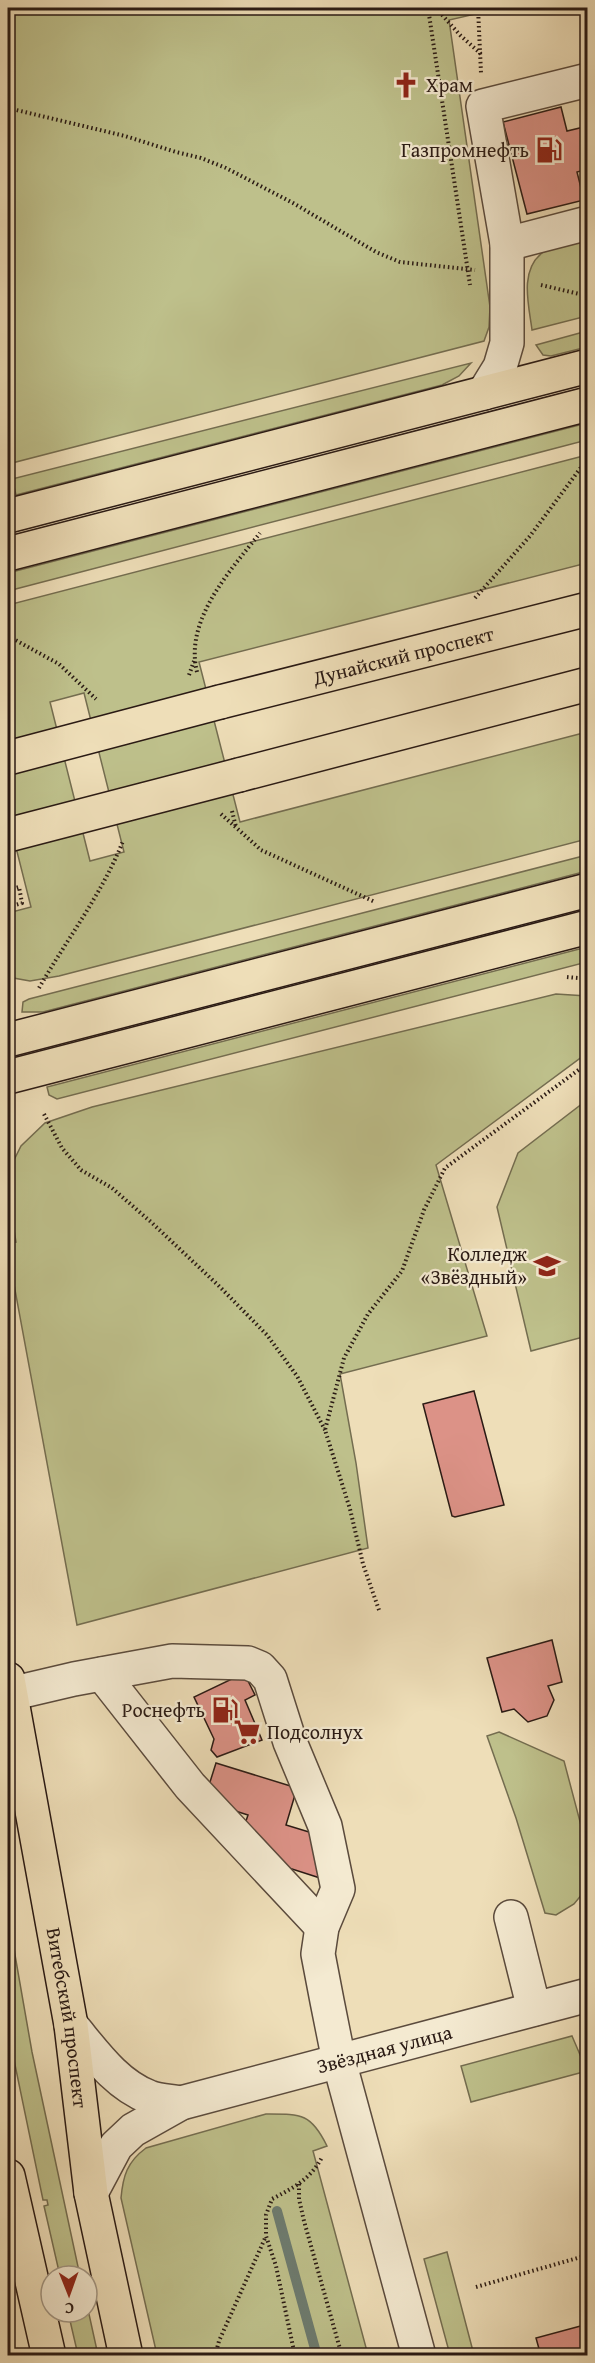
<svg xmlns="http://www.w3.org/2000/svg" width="595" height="2363" font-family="'Gentium Book Plus',serif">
	<rect width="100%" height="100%" fill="#eedeb8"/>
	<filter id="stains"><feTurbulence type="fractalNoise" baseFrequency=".00333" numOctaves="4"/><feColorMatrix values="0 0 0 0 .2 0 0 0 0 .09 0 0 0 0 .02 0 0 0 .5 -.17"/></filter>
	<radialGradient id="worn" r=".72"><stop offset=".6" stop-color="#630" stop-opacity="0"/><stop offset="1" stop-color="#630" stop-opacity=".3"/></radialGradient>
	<g fill="#bec08b" stroke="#746d50" stroke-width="1.5" fill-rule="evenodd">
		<polygon points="8,8 493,8 493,10 449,20 490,307 489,327 484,341 12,463 8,446"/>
		<path d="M587,239V316L532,330C529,306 519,271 542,253C554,244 574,242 587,239Z"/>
		<polygon points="587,331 587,347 551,356 543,355 536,345"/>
		<polygon points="471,363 459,376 442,385 16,495 12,479"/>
		<polygon points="587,423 587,440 8,591 8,573"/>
		<path d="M587,455V563L199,662L240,822L587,732V839L59,976L30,981L8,977V913L31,907L8,816V605ZM84,693L124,852L90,861L50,702Z"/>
		<polygon points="587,855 587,871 43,1012 22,1012 23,1002 29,999"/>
		<polygon points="587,947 587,962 57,1099 49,1095 47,1087"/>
		<polygon points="556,994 587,996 587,1053 436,1165 487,1336 340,1374 356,1463 368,1548 77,1625 8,1252 8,1243 16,1242 14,1230 8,1230 8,1172 21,1146 45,1123 92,1107"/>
		<polygon points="587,1100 587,1336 531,1351 497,1207 518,1153"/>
		<polygon points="499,1732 564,1761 587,1848 588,1887 574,1904 556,1915 545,1913 516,1818 487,1736"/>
		<polygon points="8,1915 32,2052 80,2276 60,2276 44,2206 48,2205 47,2200 43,2200 8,2031"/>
		<polygon points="572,2036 587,2071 471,2102 461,2066"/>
		<path d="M266,2114C301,2114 311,2113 327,2146L313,2151L368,2355H157L121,2198C123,2176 127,2162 146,2148Z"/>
		<polygon points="447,2252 474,2355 450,2355 424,2259"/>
		<polygon points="87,2305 98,2355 78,2355 68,2312 87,2312"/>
	</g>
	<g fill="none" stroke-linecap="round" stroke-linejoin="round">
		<polyline stroke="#6d7b6f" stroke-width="10" points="277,2211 317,2356"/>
	</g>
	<g fill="#dc9287" stroke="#2a1a14" stroke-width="1.5">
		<polygon points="561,107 567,131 588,126 588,169 577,172 584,200 527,214 503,122"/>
		<polygon points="474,1391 504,1505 455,1517 452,1516 423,1404"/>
		<polygon points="552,1640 562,1682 548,1686 554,1700 547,1716 528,1722 514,1709 502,1712 487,1658"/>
		<polygon points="238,1676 247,1679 255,1695 245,1700 262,1740 217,1757 211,1750 214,1739 194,1697"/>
		<polygon points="216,1763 297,1788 286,1825 332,1839 320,1878 236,1851 248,1815 204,1801"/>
		<polygon points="588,2324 588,2356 541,2356 536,2338"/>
	</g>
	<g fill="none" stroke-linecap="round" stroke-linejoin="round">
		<g stroke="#5b4b3d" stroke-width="36">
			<g id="minor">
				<polyline points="507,244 588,223"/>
				<polyline points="484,393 500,367 507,343 507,244 483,106 588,80"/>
				<polyline points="102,1674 190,1786 322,1927"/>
				<polyline points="10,1694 74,1679 172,1661 248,1663 260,1668 270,1679 290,1742 325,1826 338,1889 322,1927 318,1954 327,2001 339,2061 419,2356"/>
				<polyline points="511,1917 534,2009"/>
				<path d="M71,2025C93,2051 115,2084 149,2097C158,2101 171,2101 181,2103"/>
				<path id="s1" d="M91,2193L116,2146L133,2130L181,2103L588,1995"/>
			</g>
		</g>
		<g stroke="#2a1a14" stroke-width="36">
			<g id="major">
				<polyline points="8,516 588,366"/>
				<polyline points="8,554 588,404"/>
				<path id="s2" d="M220,702L588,609"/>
				<polyline points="239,775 588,684"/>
				<polyline points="8,1040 588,890"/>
				<polyline points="8,1077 588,927"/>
				<path id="s3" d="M8,1679L71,2025L91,2193L126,2356"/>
				<polyline points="8,2176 49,2356"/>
			</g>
		</g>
		<g stroke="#2a1a14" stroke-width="4" stroke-dasharray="1.5 3" stroke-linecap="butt">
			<polyline points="428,8 470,285"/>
			<polyline points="436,8 460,35 481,54"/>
			<polyline points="478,8 481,73"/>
			<polyline points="8,108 125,136 176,152 201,158 226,168 293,203 376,252 400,262 475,270"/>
			<polyline points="541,285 588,296"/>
			<polyline points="475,598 530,536 588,458"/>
			<polyline points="8,636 59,664 96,699"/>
			<path d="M197,672C184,620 230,571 260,533"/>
			<polyline points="189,675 194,661"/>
			<polyline points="232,811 236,827"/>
			<polyline points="221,814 261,850 375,902"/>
			<polyline points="8,890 19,887 22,903 8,907"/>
			<polyline points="567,977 588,979"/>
			<path d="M39,988C67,939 102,894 123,841"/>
			<polyline points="44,1114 62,1148 81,1170 112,1188 151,1222 220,1287 267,1335 297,1376 325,1430"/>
			<polyline points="379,1610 363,1564 350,1509 325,1430 344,1358 368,1314 402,1271 424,1210 445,1168 588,1063"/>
			<polyline points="299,2184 299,2199 304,2221 342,2356"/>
			<polyline points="476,2287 588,2255"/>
			<polyline points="215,2356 219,2341 266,2236"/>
			<path d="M295,2356L276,2266L266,2236V2215L272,2199C293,2188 311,2179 322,2157"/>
		</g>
		<use href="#minor" stroke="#f4ead1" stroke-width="33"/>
		<use href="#major" stroke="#eedeb8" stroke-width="33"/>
		<g stroke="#2a1a14" stroke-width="36" stroke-linecap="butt">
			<g id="major-bridge">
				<polyline points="8,758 220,702"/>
				<polyline points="8,835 239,775"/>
			</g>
		</g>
		<use href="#major-bridge" stroke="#eedeb8" stroke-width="33"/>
	</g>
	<defs>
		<g id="church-bare" transform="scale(2.07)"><path d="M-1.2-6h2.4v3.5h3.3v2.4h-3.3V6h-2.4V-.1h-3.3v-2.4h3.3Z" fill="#8f2418" stroke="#f4ead1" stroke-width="2.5" paint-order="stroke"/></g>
		<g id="fuel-bare" transform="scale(2.07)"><path d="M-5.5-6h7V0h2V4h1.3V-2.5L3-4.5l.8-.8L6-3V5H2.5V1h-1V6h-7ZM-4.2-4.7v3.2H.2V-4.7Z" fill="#8f2418" stroke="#f4ead1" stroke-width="2.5" paint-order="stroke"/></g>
		<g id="university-bare" transform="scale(2.07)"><path d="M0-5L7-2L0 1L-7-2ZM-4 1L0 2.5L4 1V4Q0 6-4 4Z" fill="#8f2418" stroke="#f4ead1" stroke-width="2.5" paint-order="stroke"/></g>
		<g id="supermarket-bare" transform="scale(2.07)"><path d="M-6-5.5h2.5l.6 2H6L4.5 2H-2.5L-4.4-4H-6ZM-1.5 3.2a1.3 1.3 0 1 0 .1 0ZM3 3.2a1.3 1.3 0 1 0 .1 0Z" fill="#8f2418" stroke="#f4ead1" stroke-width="2.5" paint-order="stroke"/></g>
	</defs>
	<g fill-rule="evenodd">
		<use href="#church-bare" x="406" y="85"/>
		<use href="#fuel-bare" x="549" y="150"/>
		<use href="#university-bare" x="547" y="1266"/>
		<use href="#fuel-bare" x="225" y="1710"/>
		<use href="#supermarket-bare" x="247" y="1732"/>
	</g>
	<g text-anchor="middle" stroke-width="4.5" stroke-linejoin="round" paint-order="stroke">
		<g font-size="20" fill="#2a1a14" stroke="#f4ead1" text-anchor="end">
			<text x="426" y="92" text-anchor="start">Храм</text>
			<text x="529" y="157">Газпромнефть</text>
			<text x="527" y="1261">Колледж<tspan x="527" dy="23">«Звёздный»</tspan></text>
			<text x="205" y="1717">Роснефть</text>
			<text x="267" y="1739" text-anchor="start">Подсолнух</text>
		</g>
		<g font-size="20" fill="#2a1a14" stroke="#f4ead1">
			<text dy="7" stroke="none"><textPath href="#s2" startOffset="189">Дунайский проспект</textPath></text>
			<text dy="7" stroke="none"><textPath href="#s3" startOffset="344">Витебский проспект</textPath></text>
			<text dy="7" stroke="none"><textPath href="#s1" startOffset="342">Звёздная улица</textPath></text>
		</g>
	</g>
	<rect width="595" height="2363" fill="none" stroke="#eedeb8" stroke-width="30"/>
	<rect x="9" y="9" width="577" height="2345" fill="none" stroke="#2a1a14" stroke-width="3"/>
	<rect x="15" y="15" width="565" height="2333" fill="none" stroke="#2a1a14" stroke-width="1.5"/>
	<g transform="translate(69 2294) rotate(179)"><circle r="28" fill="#f4ead1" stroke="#a39785" stroke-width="1.5"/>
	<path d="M0-4.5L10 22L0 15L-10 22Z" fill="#8f2418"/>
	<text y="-9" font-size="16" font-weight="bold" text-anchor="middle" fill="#2a1a14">С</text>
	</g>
	<rect width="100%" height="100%" filter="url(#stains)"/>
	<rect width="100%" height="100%" fill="url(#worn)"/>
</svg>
